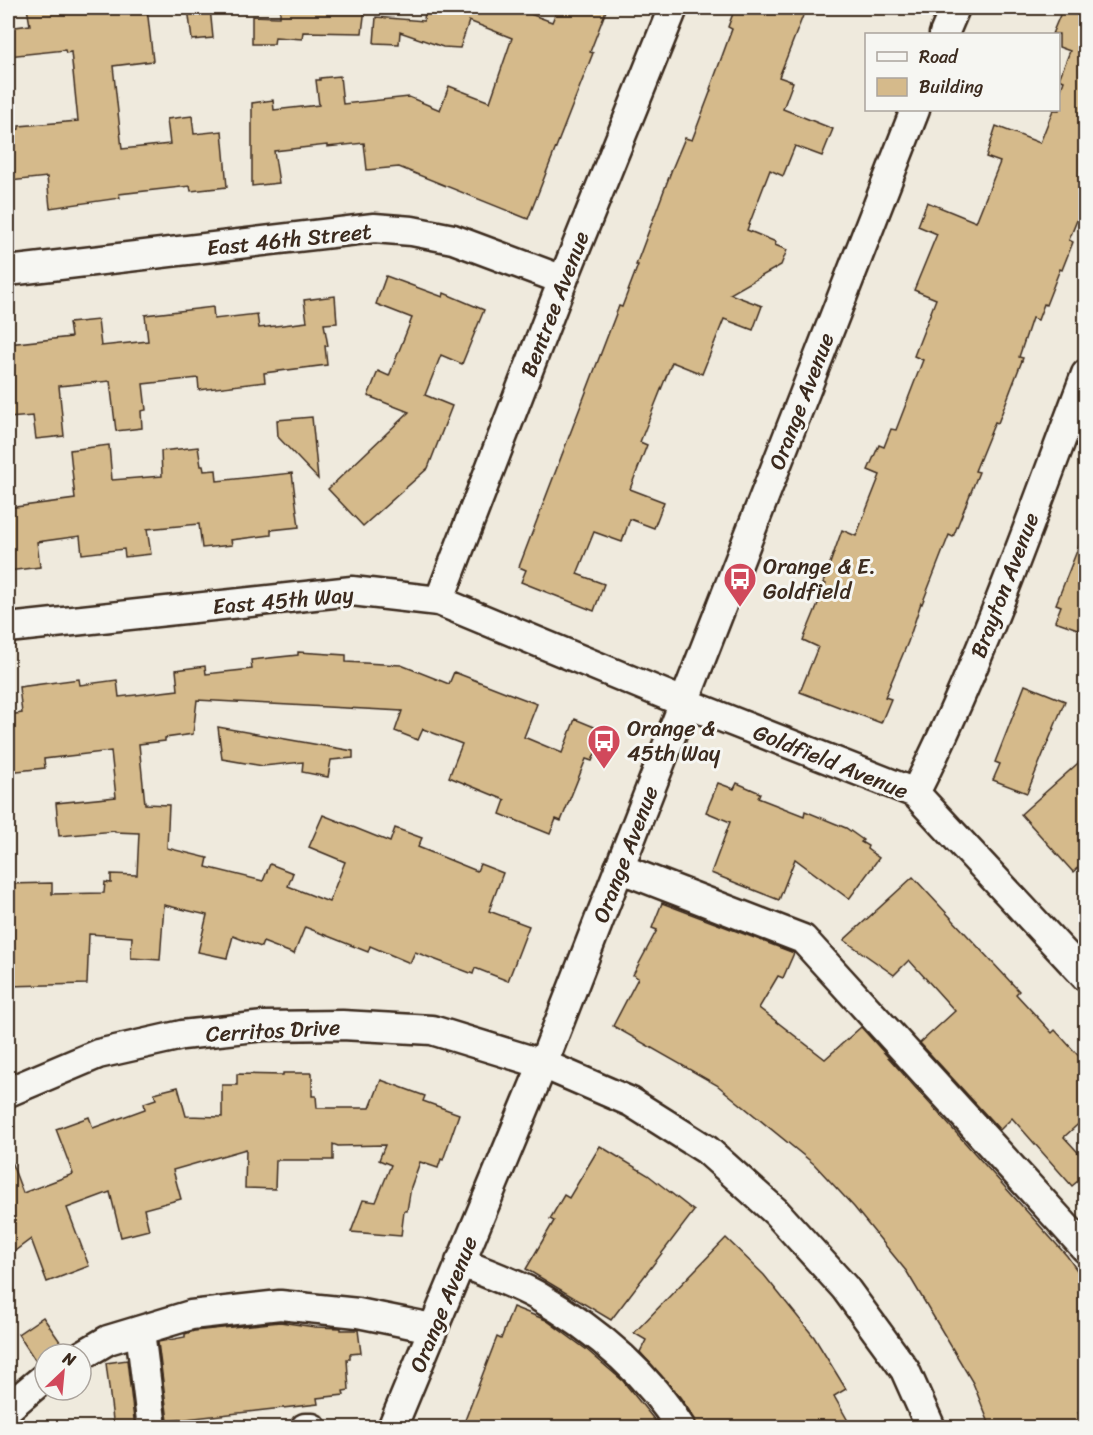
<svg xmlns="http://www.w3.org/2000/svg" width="1093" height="1435" font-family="Sriracha,sans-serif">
	<rect width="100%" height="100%" fill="#efeadd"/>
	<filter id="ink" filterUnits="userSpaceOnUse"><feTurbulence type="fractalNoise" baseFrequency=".0167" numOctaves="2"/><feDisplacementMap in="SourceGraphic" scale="12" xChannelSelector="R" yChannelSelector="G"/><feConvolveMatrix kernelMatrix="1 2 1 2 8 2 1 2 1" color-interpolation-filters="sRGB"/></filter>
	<g filter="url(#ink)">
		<g fill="#d5ba8b" stroke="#3b2a1e" stroke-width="1.5">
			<polygon points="27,8 147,8 153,61 113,66 122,149 170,144 167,119 192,116 194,134 222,131 227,187 191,191 190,186 119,194 120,198 50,208 47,177 10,181 8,131 19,129 19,126 78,121 71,52 66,53 65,50 8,56 8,28 30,25"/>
			<polygon points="188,8 210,8 213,38 192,40"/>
			<polygon points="280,8 365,8 362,33 303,32 302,39 275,37 274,44 252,44 252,16 280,17"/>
			<polygon points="425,8 514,8 552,22 558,8 607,8 590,52 593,53 528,219 399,167 367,170 364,143 327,147 327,145 274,151 279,183 252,186 252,103 273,100 274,110 319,105 316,80 320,80 320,78 340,76 343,104 409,97 440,110 449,86 490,102 512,38 469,21 460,48 443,47 400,32 399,44 374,43 376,17 424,21"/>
			<polygon points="735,8 806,8 779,77 793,82 783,109 833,129 822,156 795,146 783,176 770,170 747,230 776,242 775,245 787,250 781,265 730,294 762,306 753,330 724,319 702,374 672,362 640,442 647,445 630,489 664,502 654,528 630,519 622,542 594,532 577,574 604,584 594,611 521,582 526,570 519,567 619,306 622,307 638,265 636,265 672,169 685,138 692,140 711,90 710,89 732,29 728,27"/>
			<polygon points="1063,8 1086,8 1086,198 1069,240 1073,242 1062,270 1060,269 1046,305 1044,304 1038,320 1032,318 1019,357 1023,358 998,423 995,422 975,471 979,472 953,537 949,535 922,604 921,603 908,642 885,697 891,699 881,723 800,692 818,647 803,640 826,584 823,583 842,530 856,536 880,475 868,470 879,445 884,447 891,429 896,430 923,360 914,356 936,299 914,290 937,234 918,226 927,202 976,222 1000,162 986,157 996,126 1040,143 1053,110 1059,110 1059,95 1064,81 1059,79 1070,51 1059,47 1059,34 1052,34"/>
			<polygon points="386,276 443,297 444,293 484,310 462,364 441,355 425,395 452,406 428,468 363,526 328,489 409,412 368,396 378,371 389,376 412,318 376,304"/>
			<polygon points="335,296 337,323 324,324 328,346 325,346 327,365 264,373 265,382 199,390 198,378 143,384 146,410 141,411 142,428 116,431 110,381 59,386 64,436 36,439 33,416 8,418 8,344 71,337 69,323 98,320 101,346 148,341 145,315 213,307 214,319 257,314 259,328 307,322 304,300"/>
			<polygon points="312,417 318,479 278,437 277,420"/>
			<polygon points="109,445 112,480 162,476 161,451 198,447 201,466 203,466 204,471 216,470 217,481 292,473 299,527 271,530 271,535 231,540 232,545 202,548 199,524 147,529 151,554 125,557 124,549 82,554 80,536 37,542 40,567 8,571 8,508 75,499 70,450"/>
			<polygon points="1084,533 1086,533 1086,632 1055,621 1061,606 1056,604"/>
			<polygon points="298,652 346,655 346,662 401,665 449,684 454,672 508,693 537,704 524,737 562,753 575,719 604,731 592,761 586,759 561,821 556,819 550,834 500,814 505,800 449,777 462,744 423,729 418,740 395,731 402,711 197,700 193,734 165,738 165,741 139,744 145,804 169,805 167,848 208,858 206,867 263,881 270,864 293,873 288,886 329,902 345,862 309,847 323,815 390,842 395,828 422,838 418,847 477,871 480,864 503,873 489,911 529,926 508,981 475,968 473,974 415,952 410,963 370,946 368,952 305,927 294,954 263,942 261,947 233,936 227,958 198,952 207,915 164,905 160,960 131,958 132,937 89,934 87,984 8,986 8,884 52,883 52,894 104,893 105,882 111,883 111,874 137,875 139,833 115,832 115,831 59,836 56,803 116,797 111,751 44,759 45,768 8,772 8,715 22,713 19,687 79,679 80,685 117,680 119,697 178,690 176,670 205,666 206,674 252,669 251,660 298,655"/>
			<polygon points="1025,685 1065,701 1027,793 993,780 1000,764 995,762"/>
			<polygon points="218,727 353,751 353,758 331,760 328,777 302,772 303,762 263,766 222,759"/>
			<polygon points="1086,756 1086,860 1073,872 1021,814"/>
			<polygon points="718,783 734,789 737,783 760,793 758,798 804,816 805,811 846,828 863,840 861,842 868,846 867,849 879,858 849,899 795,859 779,900 711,873 730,822 706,812"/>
			<polygon points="913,877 1019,991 1016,994 1052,1033 1055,1030 1086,1064 1086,1117 1064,1137 1086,1161 1086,1174 1072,1186 1012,1118 1000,1130 920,1043 955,1011 909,960 894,975 844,940"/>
			<polygon points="662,903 794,953 783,978 778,976 759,1008 825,1059 861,1027 1067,1256 1086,1283 1086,1410 1078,1412 1084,1428 991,1428 973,1383 907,1272 854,1207 814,1164 717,1085 613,1026 638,978 633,975 657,930 652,928"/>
			<polygon points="283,1073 312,1073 312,1096 316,1096 317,1108 370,1108 381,1080 425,1096 423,1101 459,1114 443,1160 441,1159 438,1168 420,1162 411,1187 407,1211 404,1211 401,1236 351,1232 363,1200 376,1202 391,1165 379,1160 385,1145 338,1146 333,1144 333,1160 276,1160 275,1189 245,1188 246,1149 173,1170 181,1199 144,1209 149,1230 121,1237 110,1192 67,1208 89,1266 47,1282 31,1239 8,1256 8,1157 9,1156 23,1193 73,1174 56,1129 89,1117 93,1128 145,1109 144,1103 156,1099 154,1093 178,1087 186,1116 222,1117 222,1085 237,1085 237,1074 283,1075"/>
			<polygon points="600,1146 648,1175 694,1211 611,1320 526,1269 554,1221 550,1219 564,1195 569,1198"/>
			<polygon points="726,1238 764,1275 814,1337 846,1389 834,1396 852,1428 697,1428 695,1419 680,1397 640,1352 646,1340 634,1333"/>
			<polygon points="513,1307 546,1320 587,1350 623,1381 661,1428 462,1428 497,1337 501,1339"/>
			<polygon points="43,1317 63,1346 51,1354 45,1354 45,1358 37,1363 18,1334"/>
			<polygon points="280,1322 315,1327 341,1328 341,1330 358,1330 361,1353 350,1354 350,1359 347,1359 349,1390 343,1391 344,1395 317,1398 318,1404 168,1421 158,1342 185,1337 185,1334 194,1331"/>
			<polygon points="127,1360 135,1428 114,1428 106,1363"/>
		</g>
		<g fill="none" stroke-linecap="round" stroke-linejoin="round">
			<g stroke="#3b2a1e" stroke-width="33">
				<g id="minor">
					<polyline points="944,34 955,8"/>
					<polyline points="8,271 374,228 412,231 453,239 563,280"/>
					<polyline points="439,601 563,280 673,8"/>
					<polyline points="8,628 352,591 439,601 683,702 915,793 1086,977"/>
					<path d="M915,793C983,659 1032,515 1086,374"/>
					<polyline points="619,868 803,939 1086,1249"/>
					<polyline points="8,1092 98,1054 182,1035 264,1026 342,1025 432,1030 543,1064 631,1102 707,1150 776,1212 845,1288 905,1370 931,1428"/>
					<path d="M460,1262C485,1273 512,1282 536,1295C593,1328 646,1371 681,1428"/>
					<polyline points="140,1331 152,1428"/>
					<polyline points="81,1356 108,1340 191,1315 280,1305 358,1313 432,1328"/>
					<polyline points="8,1408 45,1377"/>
					<polyline points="305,1428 312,1428"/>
					<polyline points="392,1428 543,1064 915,110"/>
				</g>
			</g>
			<use href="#minor" stroke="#f6f6f2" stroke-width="28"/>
		</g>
	</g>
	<defs>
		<g id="bus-pin" transform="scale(1.725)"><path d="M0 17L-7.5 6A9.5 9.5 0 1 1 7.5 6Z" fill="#d1495b" stroke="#f6f6f2"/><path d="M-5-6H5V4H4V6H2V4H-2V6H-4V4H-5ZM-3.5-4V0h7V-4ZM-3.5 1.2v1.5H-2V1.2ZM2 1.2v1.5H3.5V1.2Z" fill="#fff"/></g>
	</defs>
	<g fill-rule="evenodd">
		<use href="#bus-pin" x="740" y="579"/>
		<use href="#bus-pin" x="604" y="741"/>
	</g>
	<g text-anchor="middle" stroke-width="6" stroke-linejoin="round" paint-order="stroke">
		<g font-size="22" fill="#3b2a1e" stroke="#f6f6f2">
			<text transform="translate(289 239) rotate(-6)" y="8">East 46th Street</text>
			<text transform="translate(554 304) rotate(-69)" y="8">Bentree Avenue</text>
			<text transform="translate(801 401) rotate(-69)" y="8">Orange Avenue</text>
			<text transform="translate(1004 585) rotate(-69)" y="8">Brayton Avenue</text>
			<text transform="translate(283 600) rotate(-5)" y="8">East 45th Way</text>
			<text transform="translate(831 761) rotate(22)" y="8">Goldfield Avenue</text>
			<text transform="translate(625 854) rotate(-69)" y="8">Orange Avenue</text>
			<text transform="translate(273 1030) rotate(-3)" y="8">Cerritos Drive</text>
			<text transform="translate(443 1304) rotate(-68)" y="8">Orange Avenue</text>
		</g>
		<g font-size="22" fill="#3b2a1e" stroke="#f6f6f2" text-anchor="start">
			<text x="763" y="574">Orange &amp; E.<tspan x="763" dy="25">Goldfield</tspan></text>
			<text x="627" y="736">Orange &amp;<tspan x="627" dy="25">45th Way</tspan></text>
		</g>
	</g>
	<rect width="1093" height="1435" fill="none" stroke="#f6f6f2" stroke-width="30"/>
	<rect x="15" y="15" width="1063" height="1405" fill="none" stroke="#3b2a1e" stroke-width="2" filter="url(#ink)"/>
	<rect x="865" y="33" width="195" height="78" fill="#f6f6f2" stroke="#aba49d" stroke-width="1.5"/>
	<rect x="877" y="52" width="30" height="9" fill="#f6f6f2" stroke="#aba49d" stroke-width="1.5"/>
	<text x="919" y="63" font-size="18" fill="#3b2a1e">Road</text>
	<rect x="877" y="78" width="30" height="18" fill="#d5ba8b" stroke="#aba49d" stroke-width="1.5"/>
	<text x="919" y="93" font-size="18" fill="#3b2a1e">Building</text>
	<g transform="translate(63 1372) rotate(26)"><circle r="28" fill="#f6f6f2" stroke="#aba49d" stroke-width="1.5"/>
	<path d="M0-4.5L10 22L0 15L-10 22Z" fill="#d1495b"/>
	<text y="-9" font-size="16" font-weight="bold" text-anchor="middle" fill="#3b2a1e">N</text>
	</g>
</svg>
